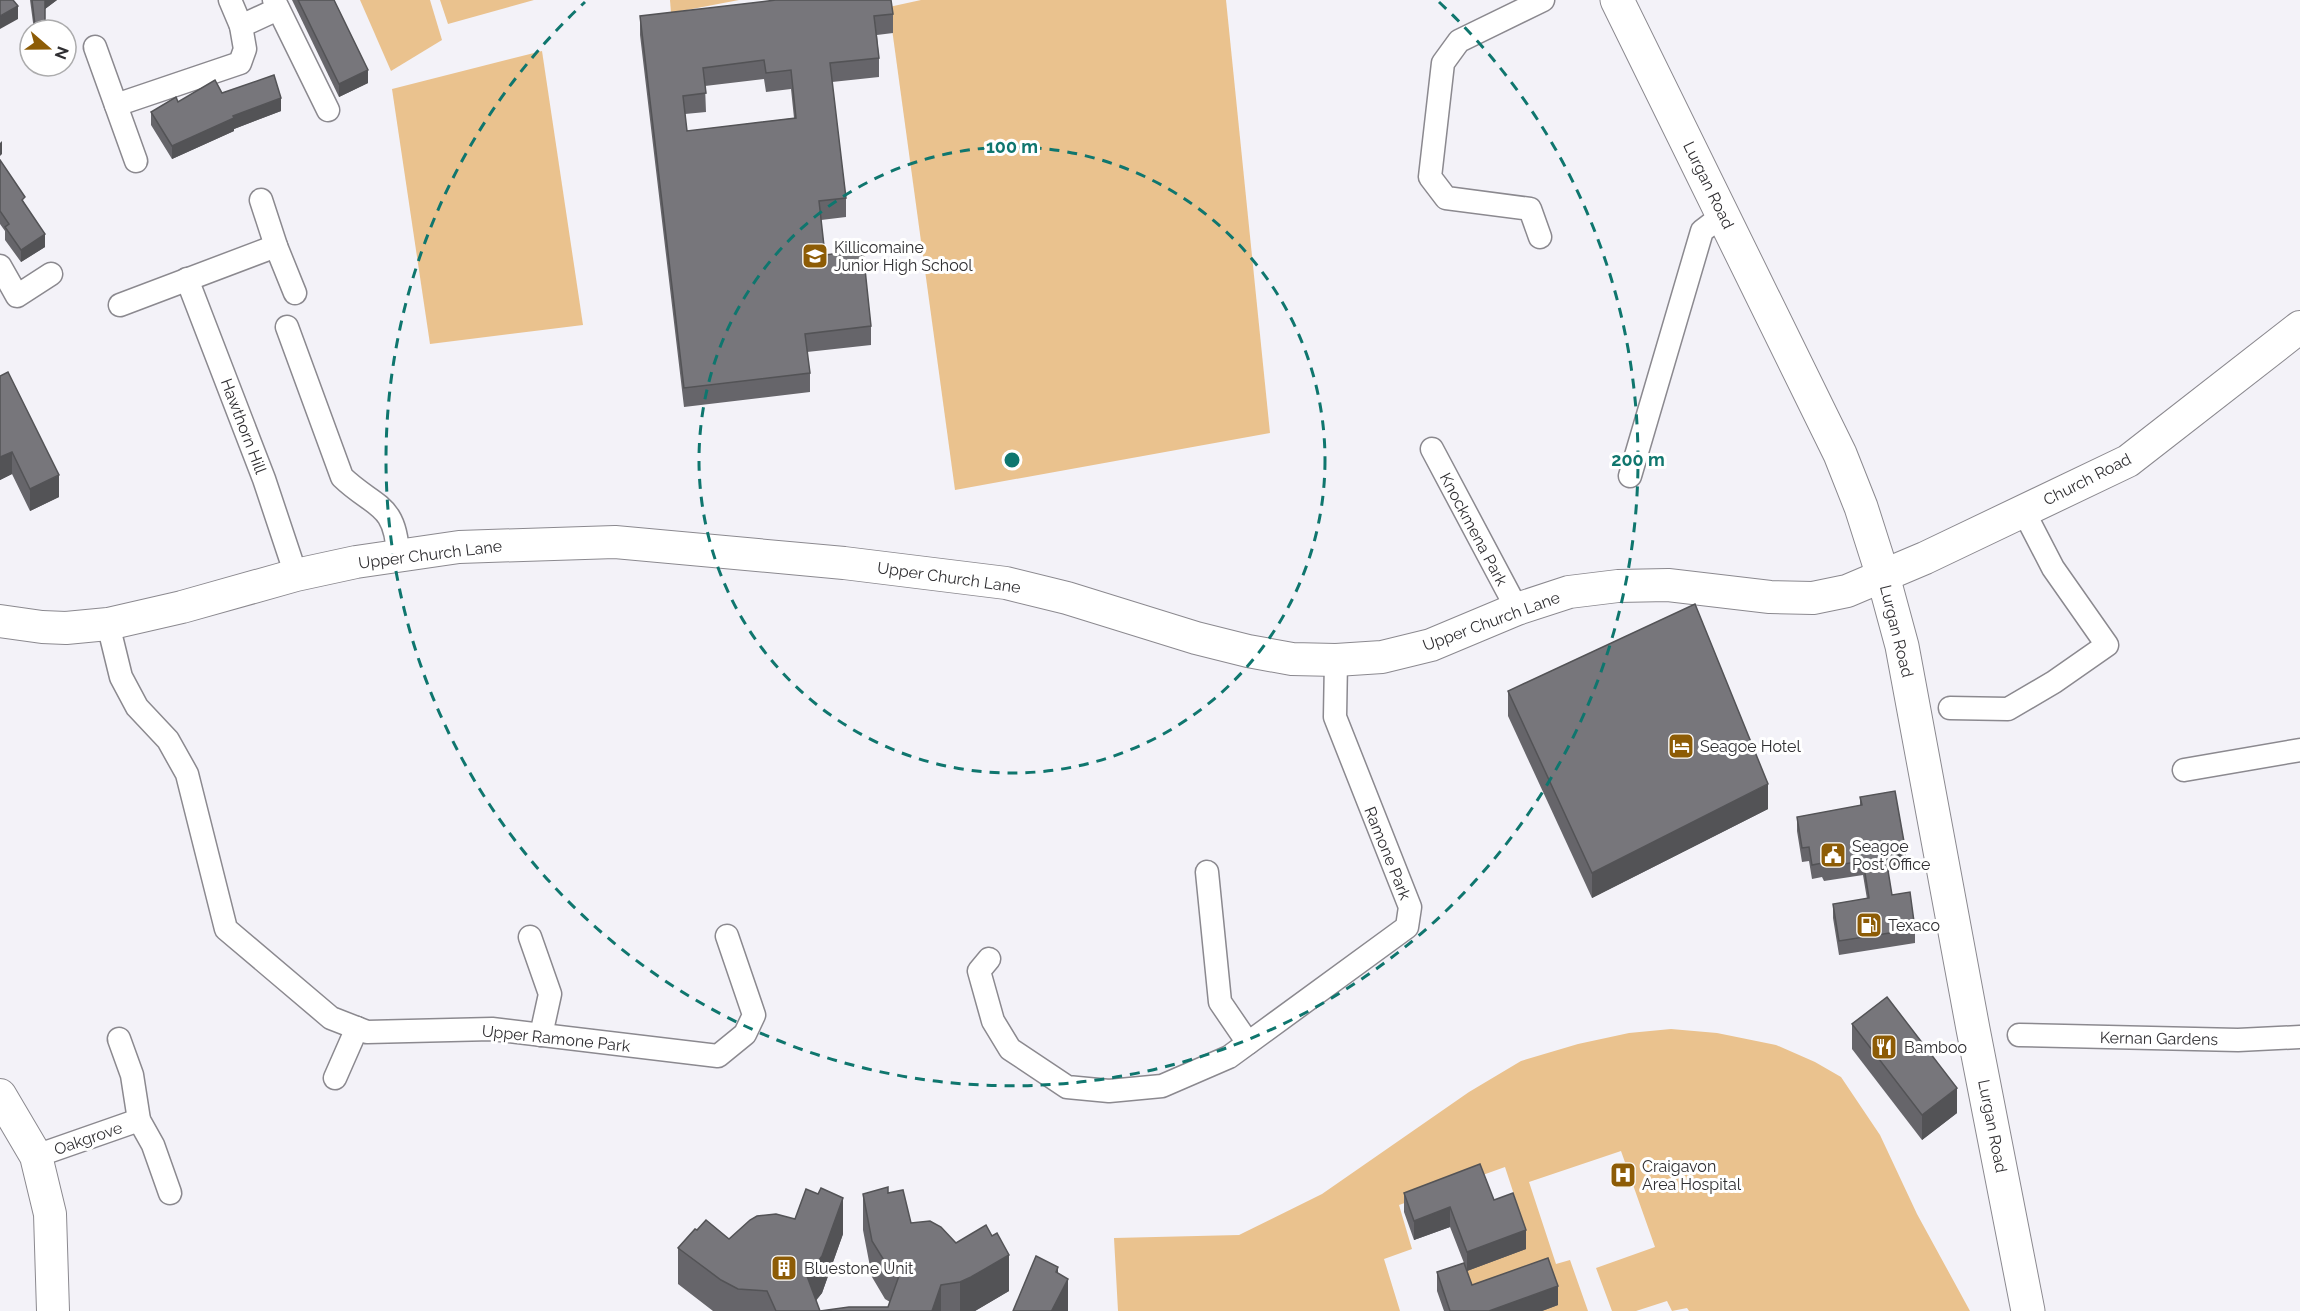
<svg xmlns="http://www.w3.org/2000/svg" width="2300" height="1311" font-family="Raleway,sans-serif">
	<rect width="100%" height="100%" fill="#f3f2f8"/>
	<g fill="#eac28e">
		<polygon points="360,0 430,0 442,40 391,71"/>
		<polygon points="440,0 534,0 448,24"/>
		<polygon points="670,0 739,0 671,13"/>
		<polygon points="921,0 1226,0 1270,433 955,490 889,7"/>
		<polygon points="542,51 583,325 430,344 392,89"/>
		<polygon points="1671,1029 1717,1033 1776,1045 1815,1062 1841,1077 1880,1135 1917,1214 1970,1311 1689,1311 1687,1308 1672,1311 1667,1301 1636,1311 1612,1311 1596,1268 1655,1247 1621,1151 1529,1182 1556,1264 1570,1260 1588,1311 1474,1311 1461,1273 1521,1216 1505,1167 1399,1205 1412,1249 1384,1259 1400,1311 1118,1311 1114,1238 1239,1235 1322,1194 1469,1092 1521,1061 1578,1044 1629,1033"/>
	</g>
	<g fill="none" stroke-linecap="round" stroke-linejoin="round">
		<g stroke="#8b898f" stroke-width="25">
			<g id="street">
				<polyline points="274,0 328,110"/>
				<polyline points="241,26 278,9"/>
				<polyline points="95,47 136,161"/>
				<polyline points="116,105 240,63 245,49 241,26 230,0"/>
				<polyline points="261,200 276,246 295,293"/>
				<polyline points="1540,237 1530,209 1446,198 1430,177 1443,63 1459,41 1543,0"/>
				<polyline points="0,266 17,296 51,274"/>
				<polyline points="187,279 264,479 296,575"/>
				<polyline points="120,305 276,246"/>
				<path d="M287,327L342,477C374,508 396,502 398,556"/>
				<polyline points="1432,449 1517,609"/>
				<polyline points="1630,476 1702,231 1723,215"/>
				<polyline points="108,624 121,677 137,707 168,740 187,774 226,929 331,1018 367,1032 492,1029 718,1056 745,1034 754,1015 727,936"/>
				<polyline points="1950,708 2008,709 2054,682 2107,645 2053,568 2023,510"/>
				<polyline points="2184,770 2300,750"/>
				<polyline points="1207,872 1220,1002 1248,1043"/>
				<polyline points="530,937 550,994 541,1035"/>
				<polyline points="989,959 979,971 993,1021 1010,1049 1067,1087 1109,1091 1162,1086 1229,1057 1407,927 1410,907 1335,717 1336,660"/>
				<polyline points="2019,1035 2238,1040 2300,1037"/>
				<polyline points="119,1039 132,1075 139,1120 153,1145 170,1193"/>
				<polyline points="335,1078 357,1028"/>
				<polyline points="36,1156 139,1120"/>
			</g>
		</g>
		<g stroke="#8b898f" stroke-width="34">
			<g id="secondary">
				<polyline points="0,621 42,627 66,628 108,624 182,607 296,575 356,562 459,547 615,542 844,563 1006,583 1067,598 1196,638 1248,651 1292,659 1336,660 1382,657 1431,645 1517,609 1569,592 1618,586 1668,585 1770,597 1813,598 1847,591 1925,558 2128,461 2300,327"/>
				<polyline points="0,1095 36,1156 50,1214 53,1311"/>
			</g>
		</g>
		<g stroke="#8b898f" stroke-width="35">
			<polyline id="primary" points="1617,0 1840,454 1861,507 1883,576 1902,646 1973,1029 2028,1311"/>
		</g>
		<use href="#street" stroke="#fff" stroke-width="22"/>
		<use href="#secondary" stroke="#fff" stroke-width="32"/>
		<use href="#primary" stroke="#fff" stroke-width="33"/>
	</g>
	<g fill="#66656a" fill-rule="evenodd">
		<polygon points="30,0 57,0 45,9 45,30 34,30"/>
		<polygon points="292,0 334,0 368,83 339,97"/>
		<path d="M893,14V33L877,35L879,58V77L832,82L846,198V217L821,220L825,255L871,326V345L807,352L810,373V392L684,407L640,35V16ZM764,79L766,92L791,89L794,118L687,131L685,114L706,112L705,86Z"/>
		<polygon points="222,93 281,111 234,129 234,131 172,159 151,125 151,112 178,102"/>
		<polygon points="0,160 25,204 45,247 21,262 5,240 5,231 0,224"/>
		<polygon points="0,376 59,497 30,511 12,474 0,480"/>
		<polygon points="1508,691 1768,809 1592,898 1508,716"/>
		<polygon points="1860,797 1906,867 1888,871 1892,895 1915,929 1915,943 1839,955 1833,918 1833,904 1867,899 1863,875 1824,881 1822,877 1812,879 1809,861 1802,862 1797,831 1797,817 1860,806"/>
		<polygon points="1852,1024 1957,1113 1922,1140 1852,1049"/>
		<polygon points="888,1193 911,1223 956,1243 1009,1291 975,1311 713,1311 678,1284 678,1248 697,1230 729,1239 843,1234 822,1293 816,1300 820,1311 888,1307 890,1302 885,1299 872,1277 863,1230 863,1194"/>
		<polygon points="1404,1193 1494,1200 1526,1249 1467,1271 1472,1285 1558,1305 1542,1311 1444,1311 1437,1291 1437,1272 1464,1263 1450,1227 1414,1240 1404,1212"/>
	</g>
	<g fill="#535356">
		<polygon points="45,0 57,0 45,9"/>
		<polygon points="18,6 18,19 0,29 0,16"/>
		<polygon points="368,70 368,83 339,97 339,84"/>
		<polygon points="281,98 281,111 234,129 234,131 172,159 172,146 233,116"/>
		<polygon points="2,141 2,154 0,156 0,143"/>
		<polygon points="45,234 45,247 21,262 21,250"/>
		<polygon points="12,452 12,474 0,480 0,457"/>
		<polygon points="59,475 59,497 30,511 30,489"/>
		<polygon points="1768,784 1768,809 1592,898 1592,873"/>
		<polygon points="1906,853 1906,867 1886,872 1886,858"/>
		<polygon points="1957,1088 1957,1113 1922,1140 1922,1115"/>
		<polygon points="843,1198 843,1234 822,1293 808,1311 807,1276"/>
		<polygon points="1450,1207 1450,1227 1414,1240 1414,1221"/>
		<polygon points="1526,1230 1526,1249 1467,1271 1467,1252"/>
		<polygon points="1009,1255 1009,1291 975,1311 960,1311 960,1282"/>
		<polygon points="1058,1267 1058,1297 1068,1279 1068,1311 1052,1311 1056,1272"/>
		<polygon points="941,1285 941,1311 932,1311"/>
		<polygon points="1558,1286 1558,1305 1542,1311 1489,1311"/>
	</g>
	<g fill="#77767b" stroke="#535356" stroke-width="1.5" fill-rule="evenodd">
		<polygon points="0,0 13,0 18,6 0,16"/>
		<polygon points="32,0 45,0 45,24 35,25"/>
		<polygon points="298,0 334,0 368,70 339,84"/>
		<path d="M776,0H891L893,14L874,16L879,58L830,63L846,198L819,201L825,255L863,250L871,326L805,334L810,373L684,388L640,16ZM764,60L766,73L791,70L796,118L687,131L683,96L706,93L703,68Z"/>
		<polygon points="274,75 281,98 233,116 234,118 172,146 151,112 176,97 178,102 215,80 222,93"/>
		<polygon points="0,160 25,197 22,200 45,234 21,250 5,227 9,224 0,211"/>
		<polygon points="8,372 59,475 30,489 12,452 0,457 0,376"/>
		<polygon points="1695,604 1768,784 1592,873 1508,691"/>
		<polygon points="1895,791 1906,853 1886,858 1892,895 1910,892 1915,929 1839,941 1833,904 1869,898 1863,861 1824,867 1822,863 1812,865 1809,847 1802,848 1797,817 1862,805 1860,797"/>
		<polygon points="1887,997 1957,1088 1922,1115 1852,1024"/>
		<polygon points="1480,1164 1494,1200 1513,1193 1526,1230 1467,1252 1450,1207 1414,1221 1404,1193"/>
		<polygon points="888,1187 888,1193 903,1190 911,1223 930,1221 941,1227 956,1243 986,1225 992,1236 997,1233 1009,1255 971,1277 960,1282 941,1285 932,1311 776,1311 767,1291 738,1289 721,1280 678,1248 695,1229 697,1230 706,1220 729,1239 750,1220 757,1216 776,1214 795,1219 806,1189 818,1194 821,1188 843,1198 822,1256 807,1276 820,1311 849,1307 888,1307 900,1273 885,1262 872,1241 863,1194"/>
		<polygon points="1036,1256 1058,1267 1056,1272 1068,1279 1052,1310 1053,1311 1013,1311"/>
		<polygon points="1548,1258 1558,1286 1489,1311 1450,1311 1437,1272 1464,1263 1472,1285"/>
	</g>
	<g fill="none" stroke="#0f766e" stroke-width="3" stroke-dasharray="10 8">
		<circle cx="1012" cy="460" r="313"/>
		<path d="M1439 2A626 626 0 1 1 585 2"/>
	</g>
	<defs>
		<g id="school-square" transform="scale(1.35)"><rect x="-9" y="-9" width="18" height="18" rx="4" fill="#8d5c06" stroke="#fff"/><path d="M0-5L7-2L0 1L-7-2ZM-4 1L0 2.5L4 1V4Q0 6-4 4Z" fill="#fff"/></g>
		<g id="hotel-square" transform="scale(1.35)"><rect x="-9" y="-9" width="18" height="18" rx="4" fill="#8d5c06" stroke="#fff"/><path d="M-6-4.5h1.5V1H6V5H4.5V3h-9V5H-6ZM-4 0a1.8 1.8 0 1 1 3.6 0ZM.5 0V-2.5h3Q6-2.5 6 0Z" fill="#fff"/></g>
		<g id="civic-square" transform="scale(1.35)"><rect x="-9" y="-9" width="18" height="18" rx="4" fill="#8d5c06" stroke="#fff"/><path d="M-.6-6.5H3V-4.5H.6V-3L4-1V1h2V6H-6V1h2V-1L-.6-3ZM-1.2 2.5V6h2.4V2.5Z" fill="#fff"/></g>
		<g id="fuel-square" transform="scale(1.35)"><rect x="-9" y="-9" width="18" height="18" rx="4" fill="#8d5c06" stroke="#fff"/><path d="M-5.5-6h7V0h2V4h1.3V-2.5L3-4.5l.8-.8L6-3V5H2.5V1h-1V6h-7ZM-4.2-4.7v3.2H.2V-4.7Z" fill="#fff"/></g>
		<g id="restaurant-square" transform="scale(1.35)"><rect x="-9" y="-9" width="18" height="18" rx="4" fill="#8d5c06" stroke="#fff"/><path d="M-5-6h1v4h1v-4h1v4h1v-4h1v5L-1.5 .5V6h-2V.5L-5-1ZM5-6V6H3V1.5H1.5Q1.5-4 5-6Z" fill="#fff"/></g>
		<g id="hospital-square" transform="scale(1.35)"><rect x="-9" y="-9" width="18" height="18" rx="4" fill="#8d5c06" stroke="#fff"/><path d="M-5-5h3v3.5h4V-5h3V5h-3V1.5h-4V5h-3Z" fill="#fff"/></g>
		<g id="building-square" transform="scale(1.35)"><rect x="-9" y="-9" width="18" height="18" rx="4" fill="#8d5c06" stroke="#fff"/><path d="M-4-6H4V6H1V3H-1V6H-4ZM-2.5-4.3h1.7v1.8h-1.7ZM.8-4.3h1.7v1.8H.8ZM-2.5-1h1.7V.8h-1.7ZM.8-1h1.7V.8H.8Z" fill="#fff"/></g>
	</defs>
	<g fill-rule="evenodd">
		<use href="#school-square" x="815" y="256"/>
		<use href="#hotel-square" x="1681" y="746"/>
		<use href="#civic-square" x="1833" y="855"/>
		<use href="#fuel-square" x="1869" y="925"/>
		<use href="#restaurant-square" x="1884" y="1047"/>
		<use href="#hospital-square" x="1623" y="1175"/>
		<use href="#building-square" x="784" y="1268"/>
	</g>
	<g text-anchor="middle" stroke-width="6" stroke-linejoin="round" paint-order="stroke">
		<g font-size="16" fill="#302f32" stroke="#fff">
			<text transform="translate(1709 185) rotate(64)" y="6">Lurgan Road</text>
			<text transform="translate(244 426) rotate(69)" y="6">Hawthorn Hill</text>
			<text transform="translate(2087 479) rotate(-27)" y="6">Church Road</text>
			<text transform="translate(1474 529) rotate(62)" y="6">Knockmena Park</text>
			<text transform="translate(430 554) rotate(-7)" y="6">Upper Church Lane</text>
			<text transform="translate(949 577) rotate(8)" y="6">Upper Church Lane</text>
			<text transform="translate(1491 621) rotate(-20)" y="6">Upper Church Lane</text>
			<text transform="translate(1897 631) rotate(76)" y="6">Lurgan Road</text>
			<text transform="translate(1388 853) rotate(68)" y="6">Ramone Park</text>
			<text transform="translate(556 1038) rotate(6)" y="6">Upper Ramone Park</text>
			<text transform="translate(2159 1038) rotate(1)" y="6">Kernan Gardens</text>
			<text transform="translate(1993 1126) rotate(79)" y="6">Lurgan Road</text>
			<text transform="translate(88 1138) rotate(-19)" y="6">Oakgrove</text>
		</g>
		<g font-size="16" fill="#302f32" stroke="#fff" text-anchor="start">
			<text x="834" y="253">Killicomaine<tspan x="834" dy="18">Junior High School</tspan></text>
			<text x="1700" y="752">Seagoe Hotel</text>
			<text x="1852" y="852">Seagoe<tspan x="1852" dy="18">Post Office</tspan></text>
			<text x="1888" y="931">Texaco</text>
			<text x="1904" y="1053">Bamboo</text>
			<text x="1642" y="1172">Craigavon<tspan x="1642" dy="18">Area Hospital</tspan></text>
			<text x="804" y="1274">Bluestone Unit</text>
		</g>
	</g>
	<circle cx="1012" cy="460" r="9" fill="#0f766e" stroke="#fff" stroke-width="3"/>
	<g font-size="18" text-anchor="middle" font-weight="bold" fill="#0f766e" stroke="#fff" stroke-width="6" stroke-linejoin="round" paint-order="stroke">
		<text x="1012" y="153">100 m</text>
		<text x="1638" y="466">200 m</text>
	</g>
	<g transform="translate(48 48) rotate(110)"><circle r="28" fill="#ffffff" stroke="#acacad" stroke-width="1.5"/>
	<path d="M0-4.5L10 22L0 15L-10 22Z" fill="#8d5c06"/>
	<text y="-9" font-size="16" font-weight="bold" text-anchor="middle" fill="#302f32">N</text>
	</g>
</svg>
